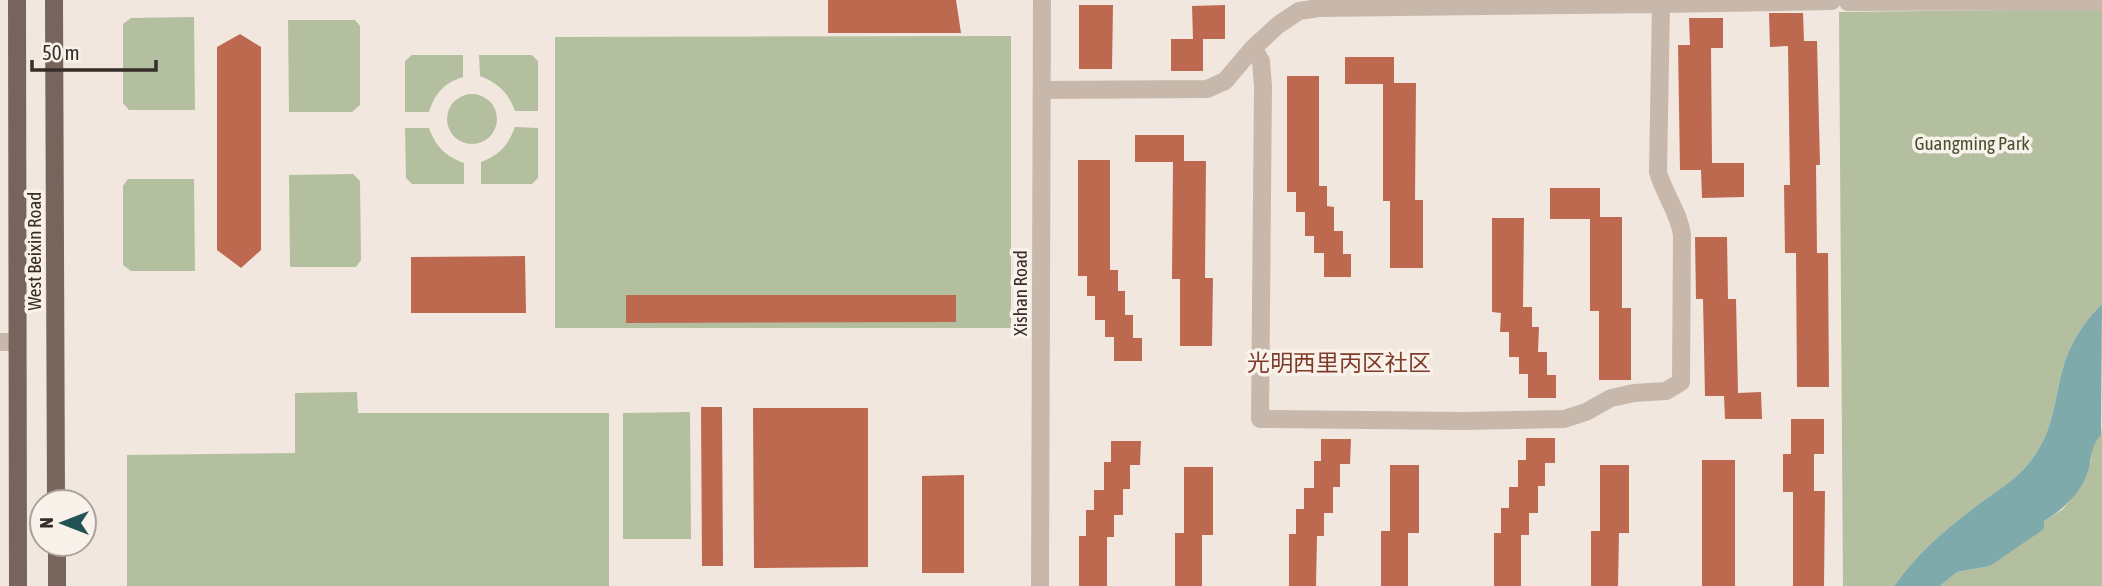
<svg xmlns="http://www.w3.org/2000/svg" width="2102" height="586" font-family="'Asap Condensed','Noto Sans SC',sans-serif">
	<rect width="100%" height="100%" fill="#f1e7de"/>
	<g fill="#b4bf9f">
		<path d="M2102,9V304C2085,320 2069,345 2063,368C2055,396 2054,425 2038,450C2025,473 2004,486 1983,501C1949,526 1918,552 1894,586H1843L1839,12Z"/>
		<polygon points="194,17 195,110 129,110 123,103 123,24 131,18"/>
		<polygon points="355,20 360,26 360,105 352,112 289,112 288,20"/>
		<polygon points="1011,36 1011,328 555,328 555,37"/>
		<path d="M412,55H463V77C444,83 435,93 429,112H405V61Z"/>
		<path d="M479,55H532L538,61V111H515C508,92 498,83 480,76Z"/>
		<circle cx="472" cy="119" r="25"/>
		<path d="M515,127L538,128V178L532,184H481V162C499,155 508,146 515,127Z"/>
		<path d="M405,128H429C436,147 445,156 464,163V184H412L406,178Z"/>
		<polygon points="353,174 360,181 361,260 356,267 290,267 289,175"/>
		<polygon points="128,179 194,179 195,271 131,271 123,265 123,186"/>
		<polygon points="357,392 358,413 609,413 609,586 127,586 127,455 295,453 295,393"/>
		<polygon points="690,412 691,539 623,539 623,413"/>
		<polygon points="2102,426 2102,586 1940,586 1957,572 1990,566 2044,521 2063,509 2073,497 2091,461 2093,443 2101,435"/>
	</g>
	<path fill="#7faaab" d="M2102,304L2101,435C2089,447 2093,461 2086,477C2077,497 2062,510 2044,521V529L1990,566L1957,572L1940,586H1894C1918,552 1949,526 1983,501C2004,486 2025,473 2038,450C2054,425 2055,396 2063,368C2069,345 2085,320 2102,304Z"/>
	<g fill="#bd6950">
		<polygon points="828,0 956,0 961,33 828,33"/>
		<polygon points="1079,5 1113,5 1112,69 1079,69"/>
		<polygon points="1225,5 1225,39 1203,39 1203,71 1171,71 1171,39 1193,39 1192,6"/>
		<polygon points="1769,13 1803,13 1804,41 1817,41 1820,165 1816,165 1817,253 1828,253 1829,387 1797,387 1796,253 1785,253 1784,185 1790,185 1788,46 1770,47"/>
		<polygon points="1689,18 1723,18 1723,48 1711,48 1712,163 1744,163 1744,197 1702,198 1701,170 1680,170 1678,45 1690,45"/>
		<polygon points="240,34 261,47 261,250 241,268 217,250 217,47"/>
		<polygon points="1345,57 1394,57 1394,83 1416,83 1415,200 1423,200 1423,268 1390,268 1390,201 1383,201 1383,84 1345,84"/>
		<polygon points="1287,76 1319,76 1319,186 1327,186 1327,206 1334,207 1334,231 1343,231 1343,254 1351,254 1351,277 1324,277 1324,253 1314,253 1314,236 1305,236 1305,212 1296,212 1296,192 1287,192"/>
		<polygon points="1135,135 1184,135 1184,161 1206,161 1205,278 1213,278 1212,346 1180,346 1180,279 1172,279 1173,162 1135,162"/>
		<polygon points="1078,160 1110,160 1110,270 1118,270 1118,291 1125,291 1125,315 1133,315 1133,338 1142,338 1142,361 1114,361 1114,337 1105,337 1105,320 1095,320 1095,296 1087,296 1087,276 1078,276"/>
		<polygon points="1550,188 1600,188 1600,217 1622,217 1622,308 1631,308 1631,380 1599,380 1599,311 1590,311 1590,219 1550,219"/>
		<polygon points="1492,218 1524,218 1523,307 1532,307 1532,327 1539,327 1538,352 1547,352 1547,375 1556,375 1556,398 1528,398 1528,374 1519,374 1519,357 1509,357 1509,332 1500,332 1501,313 1492,312"/>
		<polygon points="1695,237 1727,237 1728,299 1736,299 1738,393 1761,392 1762,419 1725,419 1724,396 1705,396 1703,299 1696,299"/>
		<polygon points="525,256 526,313 411,313 411,257"/>
		<polygon points="626,295 956,295 956,322 626,323"/>
		<polygon points="701,407 722,407 723,566 702,566"/>
		<polygon points="753,408 868,408 868,567 754,568"/>
		<polygon points="1791,419 1824,419 1824,454 1814,454 1814,491 1825,491 1824,586 1793,586 1793,492 1783,492 1783,454 1791,454"/>
		<polygon points="1526,438 1555,438 1555,463 1545,463 1545,486 1538,486 1538,513 1529,513 1529,535 1521,535 1521,586 1494,586 1494,533 1501,533 1501,508 1509,508 1509,487 1518,487 1518,460 1526,460"/>
		<polygon points="1321,439 1351,439 1350,464 1340,464 1340,487 1333,487 1333,513 1324,513 1324,536 1317,536 1316,586 1289,586 1289,534 1296,534 1296,509 1304,509 1304,488 1314,488 1314,461 1321,461"/>
		<polygon points="1111,441 1141,441 1140,465 1130,465 1130,489 1123,489 1123,515 1114,515 1114,537 1107,537 1107,586 1079,586 1079,536 1086,536 1086,510 1094,510 1094,490 1104,490 1104,462 1111,462"/>
		<rect x="1702" y="460" width="33" height="126"/>
		<polygon points="1390,465 1419,465 1419,533 1408,533 1408,586 1381,586 1381,531 1390,531"/>
		<polygon points="1600,465 1629,465 1629,533 1619,533 1618,586 1591,586 1591,531 1600,531"/>
		<polygon points="1184,467 1213,467 1213,535 1202,535 1202,586 1175,586 1175,533 1184,533"/>
		<polygon points="964,475 964,573 922,573 922,476"/>
	</g>
	<g fill="none" stroke-linecap="round" stroke-linejoin="round">
		<g stroke="#c8b8ab" stroke-width="18">
			<polyline points="1848,2 2102,1"/>
			<polyline points="1661,4 1832,1"/>
			<path d="M1042,90L1207,89L1225,81L1253,48L1278,25L1299,11L1319,8L1661,4L1658,172C1664,194 1679,212 1682,235L1681,382L1666,391L1634,393L1611,398L1586,412L1564,419L1464,421L1260,419L1263,86L1261,61L1253,48"/>
			<polyline points="0,342 17,342"/>
			<polyline points="1040,586 1042,0"/>
		</g>
		<g stroke="#77645c" stroke-width="18">
			<polyline points="17,0 18,586"/>
			<polyline points="54,0 56,502"/>
			<polyline points="57,544 57,586"/>
		</g>
	</g>
	<g text-anchor="middle" stroke-width="7" stroke-linejoin="round" paint-order="stroke">
		<g font-size="19" fill="#46522f" stroke="#f8f2ea">
			<text x="1972" y="150">Guangming Park</text>
		</g>
		<g font-size="19" fill="#362d29" stroke="#f8f2ea">
			<text transform="translate(34 251) rotate(-90)" y="7">West Beixin Road</text>
			<text transform="translate(1020 293) rotate(-90)" y="7">Xishan Road</text>
		</g>
		<g font-size="23" fill="#7f3c29" stroke="#f8f2ea">
			<text x="1339" y="371">光明西里丙区社区</text>
		</g>
	</g>
	<g transform="translate(63 523) rotate(270)"><circle r="33" fill="#f8f2ea" stroke="#aaa39d" stroke-width="2"/>
	<path d="M0-5L12 26L0 18L-12 26Z" fill="#225254"/>
	<text y="-10" font-size="19" font-weight="bold" text-anchor="middle" fill="#362d29">N</text>
	</g>
	<path d="M32 60v10h124v-10" fill="none" stroke="#362d29" stroke-width="3.5"/>
	<text x="42" y="60" font-size="21" fill="#362d29" stroke="#f8f2ea" stroke-width="5" paint-order="stroke">50 m</text>
</svg>
